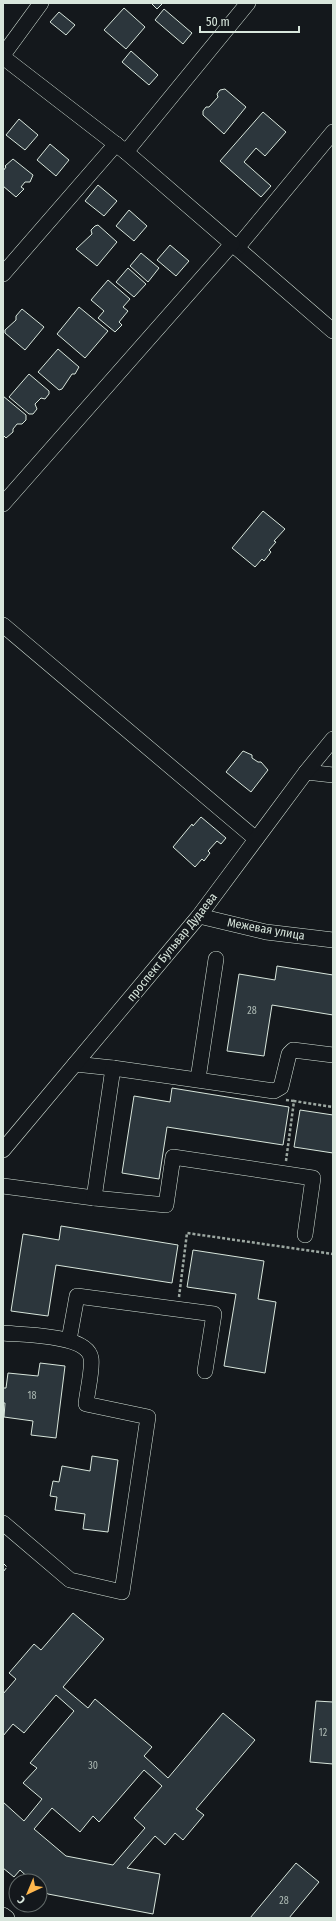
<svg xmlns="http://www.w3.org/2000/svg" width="336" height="1921" font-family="'Fira Sans Condensed',sans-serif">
	<rect width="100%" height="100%" fill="#14181c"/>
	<g fill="#2c363c" stroke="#d8e6dc" fill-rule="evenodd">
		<polygon points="151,3 163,3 157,9"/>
		<polygon points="124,8 145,27 126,49 104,30"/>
		<polygon points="164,9 192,33 183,44 155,20"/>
		<polygon points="59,12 75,25 66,35 50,22"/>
		<polygon points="131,51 158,75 149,85 122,62"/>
		<polygon points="225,89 246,107 224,134 203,115 203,111 206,107 209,107 218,97 217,94 220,90"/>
		<polygon points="263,112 286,132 265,156 256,148 244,162 271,186 261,197 220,161"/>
		<polygon points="19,119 38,135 25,150 6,135"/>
		<polygon points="50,144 69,160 56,176 37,160"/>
		<polygon points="13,159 33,175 30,182 25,182 21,187 24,189 16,197 3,186 3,171 6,167 5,166"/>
		<polygon points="98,185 117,201 104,216 85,201"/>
		<polygon points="129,210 147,226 134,241 116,226"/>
		<polygon points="98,225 117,242 97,266 76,249 92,234 91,230 95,226"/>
		<polygon points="170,245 189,261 176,276 157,260"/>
		<polygon points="141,253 159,268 148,282 130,266"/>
		<polygon points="128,268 146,284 134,297 116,282"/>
		<polygon points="108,280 130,299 123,307 128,311 119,322 122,325 115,332 98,318 104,311 91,300"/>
		<polygon points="79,307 108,331 85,358 57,334"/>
		<polygon points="22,309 44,327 25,350 5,333 5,330 16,320 16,316"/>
		<polygon points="58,349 79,367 75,374 72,374 62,389 59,390 38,372"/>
		<polygon points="29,374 49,391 49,394 45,399 41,398 35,404 37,409 33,414 29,414 9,397"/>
		<polygon points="3,396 26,415 26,420 22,424 17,424 13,429 13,432 6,438 3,435"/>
		<polygon points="263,511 285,529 274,541 276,542 269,550 271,552 264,561 262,559 255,567 232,548"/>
		<polygon points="243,751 252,755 252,758 258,762 261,762 268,770 251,792 226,772"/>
		<polygon points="201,817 226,838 221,844 217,841 208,851 210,853 204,861 202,859 195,867 173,847 192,824 193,826"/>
		<polygon points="277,966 333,975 333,1015 272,1005 264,1056 227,1051 239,974 275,980"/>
		<polygon points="172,1088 289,1107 283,1145 167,1127 159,1179 122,1173 134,1096 170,1102"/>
		<polygon points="300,1110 333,1115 333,1153 294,1147"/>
		<polygon points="61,1226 178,1245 172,1283 56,1265 48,1316 11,1311 23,1234 59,1240"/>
		<polygon points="193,1250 264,1261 258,1299 276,1302 265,1373 224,1366 236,1294 187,1287"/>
		<polygon points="40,1363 65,1366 56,1438 31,1435 33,1421 4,1417 5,1403 3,1403 3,1388 6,1388 8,1373 38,1376"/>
		<polygon points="92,1456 118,1460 108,1532 83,1529 85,1514 55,1510 57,1497 50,1496 53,1481 59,1482 62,1466 90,1471"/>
		<path d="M73,1613L104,1639L63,1687L88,1708L95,1699L152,1747L144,1756L168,1778L223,1713L255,1740L196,1809L204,1815L183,1840L175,1833L165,1845L155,1836L127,1868L160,1874L153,1914L48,1894L40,1888V1881H32L20,1870L14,1877L3,1868V1802L24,1821L42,1799L23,1783L37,1768L30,1763L74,1711L56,1695L24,1733L13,1724L3,1736V1694L16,1679L9,1673L34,1644L41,1650ZM144,1770L162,1786L134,1818L145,1828L113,1865L66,1856L34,1829L52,1808L80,1832L93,1816L99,1822Z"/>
		<polygon points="316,1701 333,1702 333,1764 310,1762"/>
		<polygon points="296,1863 319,1882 289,1918 250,1918"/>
	</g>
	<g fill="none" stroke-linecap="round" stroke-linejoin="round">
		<g stroke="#d8e6dc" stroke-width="16">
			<g id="minor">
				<polyline points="3,55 41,3"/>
				<polyline points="3,57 126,152 333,331"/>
				<polyline points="126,152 248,3"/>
				<polyline points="237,248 333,132"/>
				<polyline points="3,274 116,144"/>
				<polyline points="3,504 232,244"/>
				<polyline points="3,625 256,839"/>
				<polyline points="306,772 333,775"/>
				<polyline points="199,916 266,932 333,940"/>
				<polyline points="75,1064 113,1068 274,1091 281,1087 289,1054 293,1050 333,1055"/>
				<polyline points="198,1079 216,959"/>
				<polyline points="3,1150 199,916 306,772 333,739"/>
				<polyline points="3,1186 94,1198 166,1205 173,1157 313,1178 305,1235"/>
				<polyline points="94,1198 113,1068"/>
				<path d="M3,1333C22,1335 87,1334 91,1358C93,1368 87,1393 86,1404L148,1417L122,1592L70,1580L3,1523"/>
				<polyline points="69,1340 77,1296 214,1314 205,1371"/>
				<polyline points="3,1915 7,1918"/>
			</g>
		</g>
		<g stroke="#9da8a2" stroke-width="2.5" stroke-dasharray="3 2" stroke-linecap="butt">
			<polyline points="286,1100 294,1101"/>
			<polyline points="286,1161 294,1101 333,1107"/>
			<polyline points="179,1297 187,1233 333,1254"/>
		</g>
		<use href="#minor" stroke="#14181c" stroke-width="15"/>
		<polyline stroke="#d8e6dc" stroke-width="1" stroke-dasharray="5 2" stroke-linecap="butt" points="3,1563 7,1567 3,1572"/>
	</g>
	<g text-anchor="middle" stroke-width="3" stroke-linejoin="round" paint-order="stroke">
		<g font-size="10" fill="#adbab4">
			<text x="252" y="1014">28</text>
			<text x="32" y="1399">18</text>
			<text x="323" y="1736">12</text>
			<text x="93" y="1769">30</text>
			<text x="284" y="1904">28</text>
		</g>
		<g font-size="12" fill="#d8e6dc" stroke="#14181c">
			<text transform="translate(266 929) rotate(10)" y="4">Межевая улица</text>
			<text transform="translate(172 947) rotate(-51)" y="4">проспект Бульвар Дудаева</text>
		</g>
	</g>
	<rect width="336" height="1921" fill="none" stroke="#d8e6dc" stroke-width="8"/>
	<g transform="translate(28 1893) rotate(224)"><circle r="19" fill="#14181c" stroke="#626a69"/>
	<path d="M0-3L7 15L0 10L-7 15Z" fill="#ffb74d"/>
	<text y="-6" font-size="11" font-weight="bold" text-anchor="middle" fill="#d8e6dc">С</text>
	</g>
	<path d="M200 26v6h99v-6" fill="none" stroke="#d8e6dc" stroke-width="2"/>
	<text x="206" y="26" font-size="12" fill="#d8e6dc" stroke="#14181c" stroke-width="3" paint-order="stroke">50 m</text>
</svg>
